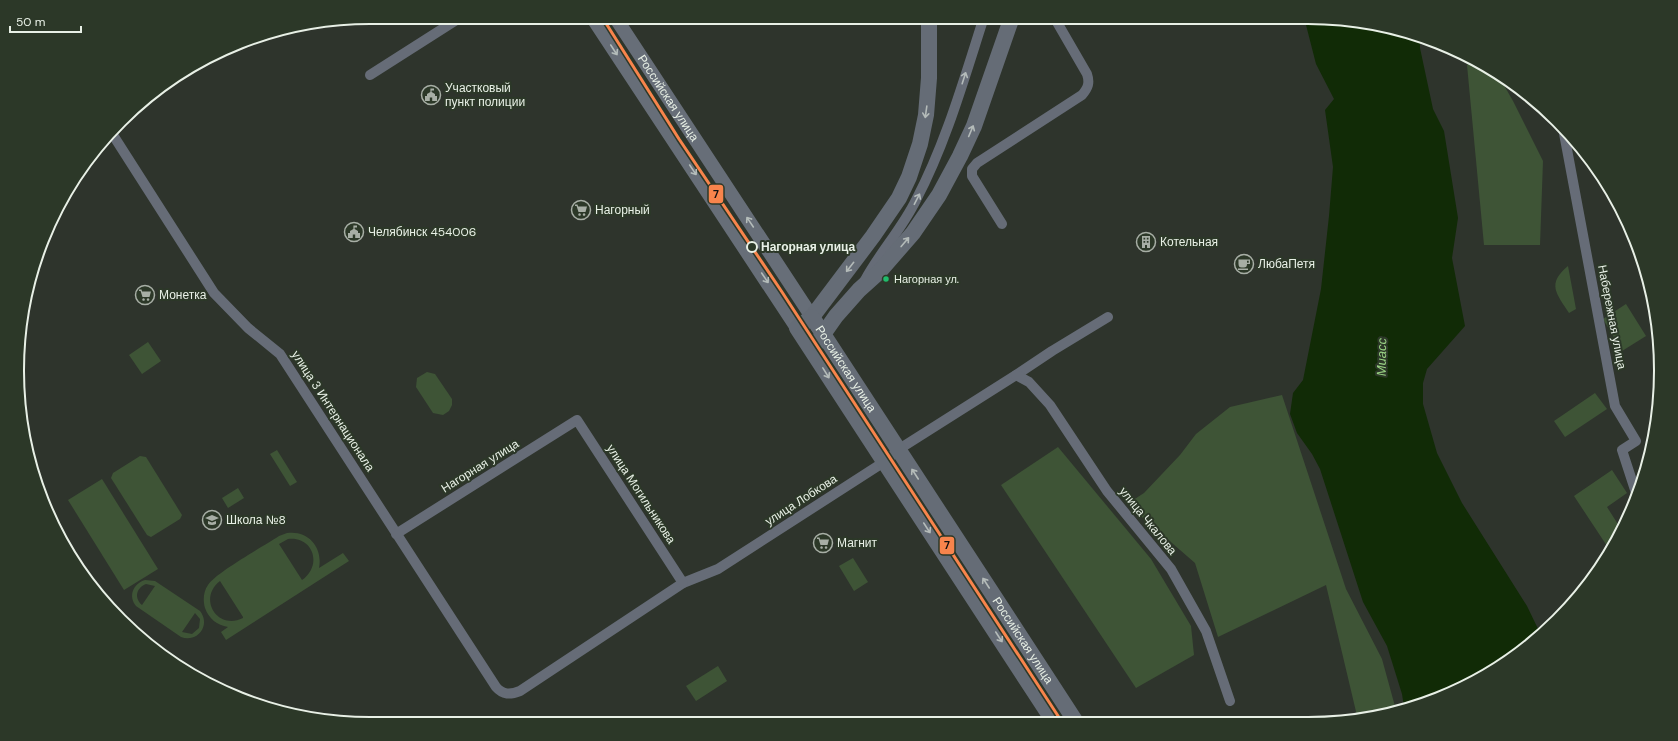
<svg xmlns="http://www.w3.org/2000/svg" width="1678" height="741" font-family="'DM Sans',sans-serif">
	<rect width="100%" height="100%" fill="#2e342c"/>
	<g fill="#3e5436" fill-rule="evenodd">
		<polygon points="1475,61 1497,73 1513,101 1543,161 1540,245 1484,245 1467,65"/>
		<path d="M1568,266L1576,309L1569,313C1557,294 1546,284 1568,266Z"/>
		<polygon points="1626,304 1646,336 1622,351 1603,319"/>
		<polygon points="148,342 161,361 142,374 129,355"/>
		<polygon points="427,372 435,374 452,399 452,405 449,411 443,415 433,413 416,387 417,378"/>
		<polygon points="1595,393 1607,409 1565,437 1554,421"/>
		<polygon points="1282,395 1346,589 1382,659 1396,710 1358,720 1326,585 1218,637 1195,563 1127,504 1144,493 1180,455 1196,434 1230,407"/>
		<polygon points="1058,447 1151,559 1191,626 1194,655 1136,688 1001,485"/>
		<polygon points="277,450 297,482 290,486 270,454"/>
		<polygon points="140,456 146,457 182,515 180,519 151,537 147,535 111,478 113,473"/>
		<polygon points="1612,470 1627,493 1607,507 1621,529 1609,549 1574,496"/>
		<polygon points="102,479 158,569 124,590 68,500"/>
		<polygon points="238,488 244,498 228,508 222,498"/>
		<path d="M287,533C309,530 323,548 319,568L343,553L349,561L226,640L221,632L228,627C217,625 209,619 205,608C203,601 203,592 208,585C215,573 264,546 279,536ZM288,539C313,536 323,565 302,580L279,544ZM220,581L243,617V618C218,631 197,599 220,581Z"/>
		<polygon points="853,558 868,582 854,591 839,566"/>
		<path d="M145,580L155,581L200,611C211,625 198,643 181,637L136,606C128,596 133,584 145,580ZM146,584L155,586L142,605C134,598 136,588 146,584ZM195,613L200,619L199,628L192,634L182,632Z"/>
		<polygon points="718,666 727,681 696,701 686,686"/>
	</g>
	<polygon fill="#112b06" points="1301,17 1376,24 1420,37 1420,48 1433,109 1444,131 1458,218 1452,258 1465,326 1427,369 1423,383 1423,404 1437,453 1462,503 1527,606 1540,633 1523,651 1443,697 1404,707 1402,694 1387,646 1363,602 1320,469 1312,454 1297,433 1290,414 1293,393 1303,380 1321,289 1329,216 1333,167 1325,110 1334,99 1316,64 1305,21"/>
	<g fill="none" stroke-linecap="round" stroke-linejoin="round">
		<g stroke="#666c77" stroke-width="10">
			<polyline points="370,75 461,17"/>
			<polyline points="1563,128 1615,406 1636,441 1622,450 1637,496"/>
			<path d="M113,135L214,293L248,328L280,354L496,687C503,695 510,695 520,691L683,583L718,569L884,462L904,446L1016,375L1052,351L1108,317"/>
			<path d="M1002,224L972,176V169L977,163L1082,95C1088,88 1090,83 1087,74L1054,17"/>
			<path d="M865,280C880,252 902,229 916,200C946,143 964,79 984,17"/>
			<polyline points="1016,375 1029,382 1050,405 1107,491 1171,569 1206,631 1230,701"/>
			<polyline points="396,534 577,420 683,583"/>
		</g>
		<g stroke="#676e78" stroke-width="14">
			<polyline points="592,17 797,328"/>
			<path id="s1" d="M615,17L812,317"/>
		</g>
		<g stroke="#656c76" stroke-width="16">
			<polyline points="929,17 929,78 926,115 920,144 909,177 899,198 873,236 812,317 797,328 1054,722"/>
			<path id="s2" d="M812,317L1076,722"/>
			<polyline points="817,343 836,316 859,290 879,272 913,233 939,195 960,156 974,126 1012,17"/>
		</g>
		<g stroke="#2c3828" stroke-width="6">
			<polyline id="tram-1" points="602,17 679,139 782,292 1062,722"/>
		</g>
		<use href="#tram-1" stroke="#f8844c" stroke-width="3"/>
	</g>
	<defs><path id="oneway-shaft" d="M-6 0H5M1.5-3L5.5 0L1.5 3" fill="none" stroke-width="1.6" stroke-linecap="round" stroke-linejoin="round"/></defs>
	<g stroke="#b4bcba">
		<use href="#oneway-shaft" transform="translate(614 50) rotate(57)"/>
		<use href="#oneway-shaft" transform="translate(693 170) rotate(56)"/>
		<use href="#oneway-shaft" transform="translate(750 222) rotate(-124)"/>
		<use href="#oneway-shaft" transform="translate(765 278) rotate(56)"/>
	</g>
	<g stroke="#b4bbba">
		<use href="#oneway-shaft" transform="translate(964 78) rotate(-72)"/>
		<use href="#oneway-shaft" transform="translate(917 199) rotate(-63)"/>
	</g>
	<g stroke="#b4bbb9">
		<use href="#oneway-shaft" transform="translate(926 112) rotate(98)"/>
		<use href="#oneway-shaft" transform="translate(971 131) rotate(-67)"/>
		<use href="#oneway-shaft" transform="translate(905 242) rotate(-50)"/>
		<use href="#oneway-shaft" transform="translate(850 267) rotate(128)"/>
		<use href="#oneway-shaft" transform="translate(826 373) rotate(58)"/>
		<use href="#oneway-shaft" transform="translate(915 474) rotate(-123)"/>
		<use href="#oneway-shaft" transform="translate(927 528) rotate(57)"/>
		<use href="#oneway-shaft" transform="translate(986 583) rotate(-123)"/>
		<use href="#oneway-shaft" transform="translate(999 637) rotate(57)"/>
	</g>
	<defs>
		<g id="civic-ring" transform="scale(1)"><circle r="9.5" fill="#2c3828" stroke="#a7aea5" stroke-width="1.5"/><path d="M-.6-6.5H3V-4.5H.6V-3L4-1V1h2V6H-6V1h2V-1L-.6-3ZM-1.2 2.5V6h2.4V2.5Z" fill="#a7aea5"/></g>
		<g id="supermarket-ring" transform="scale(1)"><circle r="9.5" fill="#2c3828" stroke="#a7aea5" stroke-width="1.5"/><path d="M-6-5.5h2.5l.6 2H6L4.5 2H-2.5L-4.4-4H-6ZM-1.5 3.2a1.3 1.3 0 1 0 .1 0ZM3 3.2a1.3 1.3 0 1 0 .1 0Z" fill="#a7aea5"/></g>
		<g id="building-ring" transform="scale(1)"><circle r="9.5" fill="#2c3828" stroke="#a7aea5" stroke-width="1.5"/><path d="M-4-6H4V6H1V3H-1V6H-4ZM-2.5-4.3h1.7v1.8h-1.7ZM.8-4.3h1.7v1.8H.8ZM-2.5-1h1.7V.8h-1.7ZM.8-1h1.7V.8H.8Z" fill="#a7aea5"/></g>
		<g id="cafe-ring" transform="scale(1)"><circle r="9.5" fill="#2c3828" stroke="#a7aea5" stroke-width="1.5"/><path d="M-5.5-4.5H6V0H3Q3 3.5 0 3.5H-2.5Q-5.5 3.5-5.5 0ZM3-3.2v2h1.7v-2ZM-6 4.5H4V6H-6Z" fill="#a7aea5"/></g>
		<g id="school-ring" transform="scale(1)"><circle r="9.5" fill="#2c3828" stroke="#a7aea5" stroke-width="1.5"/><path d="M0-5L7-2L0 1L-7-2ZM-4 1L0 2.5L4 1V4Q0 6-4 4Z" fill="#a7aea5"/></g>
	</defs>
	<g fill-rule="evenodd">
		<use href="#civic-ring" x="431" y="95"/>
		<use href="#supermarket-ring" x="581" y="210"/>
		<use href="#civic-ring" x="354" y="232"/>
		<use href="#building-ring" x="1146" y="242"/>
		<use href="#cafe-ring" x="1244" y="264"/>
		<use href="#supermarket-ring" x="145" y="295"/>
		<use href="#school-ring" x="212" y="520"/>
		<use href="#supermarket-ring" x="823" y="543"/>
	</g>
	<circle fill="#2c3828" stroke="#e8f0e6" stroke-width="2" cx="752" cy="247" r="5"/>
	<circle fill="#20bc6c" stroke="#2c3828" stroke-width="1.5" cx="886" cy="279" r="3.5"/>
	<g text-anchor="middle" stroke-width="4" stroke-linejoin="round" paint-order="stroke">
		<g font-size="11" fill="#e8f0e6" stroke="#2c3828" text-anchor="start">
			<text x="894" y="283">Нагорная ул.</text>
		</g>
		<g font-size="12" fill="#e8f0e6" stroke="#2c3828" text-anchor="start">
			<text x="445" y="92">Участковый<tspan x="445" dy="14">пункт полиции</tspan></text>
			<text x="595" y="214">Нагорный</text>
			<text x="368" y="236">Челябинск 454006</text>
			<text x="1160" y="246">Котельная</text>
			<text x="1258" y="268">ЛюбаПетя</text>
			<text x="159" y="299">Монетка</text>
			<text x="226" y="524">Школа №8</text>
			<text x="837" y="547">Магнит</text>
		</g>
		<g font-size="12" fill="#e8f0e6" stroke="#2c3828">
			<text dy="4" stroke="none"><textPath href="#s1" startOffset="97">Российская улица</textPath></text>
			<text transform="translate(1612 317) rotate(79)" y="4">Набережная улица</text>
			<text dy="4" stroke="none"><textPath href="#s2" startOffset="62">Российская улица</textPath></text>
			<text transform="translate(333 411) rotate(57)" y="4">улица 3 Интернационала</text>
			<text transform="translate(480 466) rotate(-32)" y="4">Нагорная улица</text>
			<text transform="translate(641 494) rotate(57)" y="4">улица Могильникова</text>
			<text transform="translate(801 500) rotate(-33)" y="4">улица Лобкова</text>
			<text transform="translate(1148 521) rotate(51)" y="4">улица Чкалова</text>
			<text dy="4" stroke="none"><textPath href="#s2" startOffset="386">Российская улица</textPath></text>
		</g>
		<g font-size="12" font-weight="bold" fill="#e8f0e6" stroke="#2c3828" text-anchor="start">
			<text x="761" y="251">Нагорная улица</text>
		</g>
		<g font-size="13" font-style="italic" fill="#99d283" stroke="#2c3828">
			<text transform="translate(1381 357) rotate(-89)" y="5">Миасс</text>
		</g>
	</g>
	<path d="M0 0H1678V741H0ZM370 24H1308A346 346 0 0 1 1654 370V371A346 346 0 0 1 1308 717H370A346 346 0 0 1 24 371V370A346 346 0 0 1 370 24Z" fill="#2c3828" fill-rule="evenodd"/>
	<path fill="none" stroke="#e8f0e6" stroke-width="2" d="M370 24H1308A346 346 0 0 1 1654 370V371A346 346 0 0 1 1308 717H370A346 346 0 0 1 24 371V370A346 346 0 0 1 370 24Z"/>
	<g stroke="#2c3828" stroke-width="1.5">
		<rect x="708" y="184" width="16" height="20" rx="4" fill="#f8844c"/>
		<rect x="939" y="536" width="16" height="19" rx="4" fill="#f8844c"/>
	</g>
	<g font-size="11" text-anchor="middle" font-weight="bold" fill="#111">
		<text x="716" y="198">7</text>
		<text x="947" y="549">7</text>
	</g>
	<path d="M10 26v6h71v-6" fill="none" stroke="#e8f0e6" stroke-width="2"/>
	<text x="16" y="26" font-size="12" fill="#e8f0e6" stroke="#2c3828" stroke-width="3" paint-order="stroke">50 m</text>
</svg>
